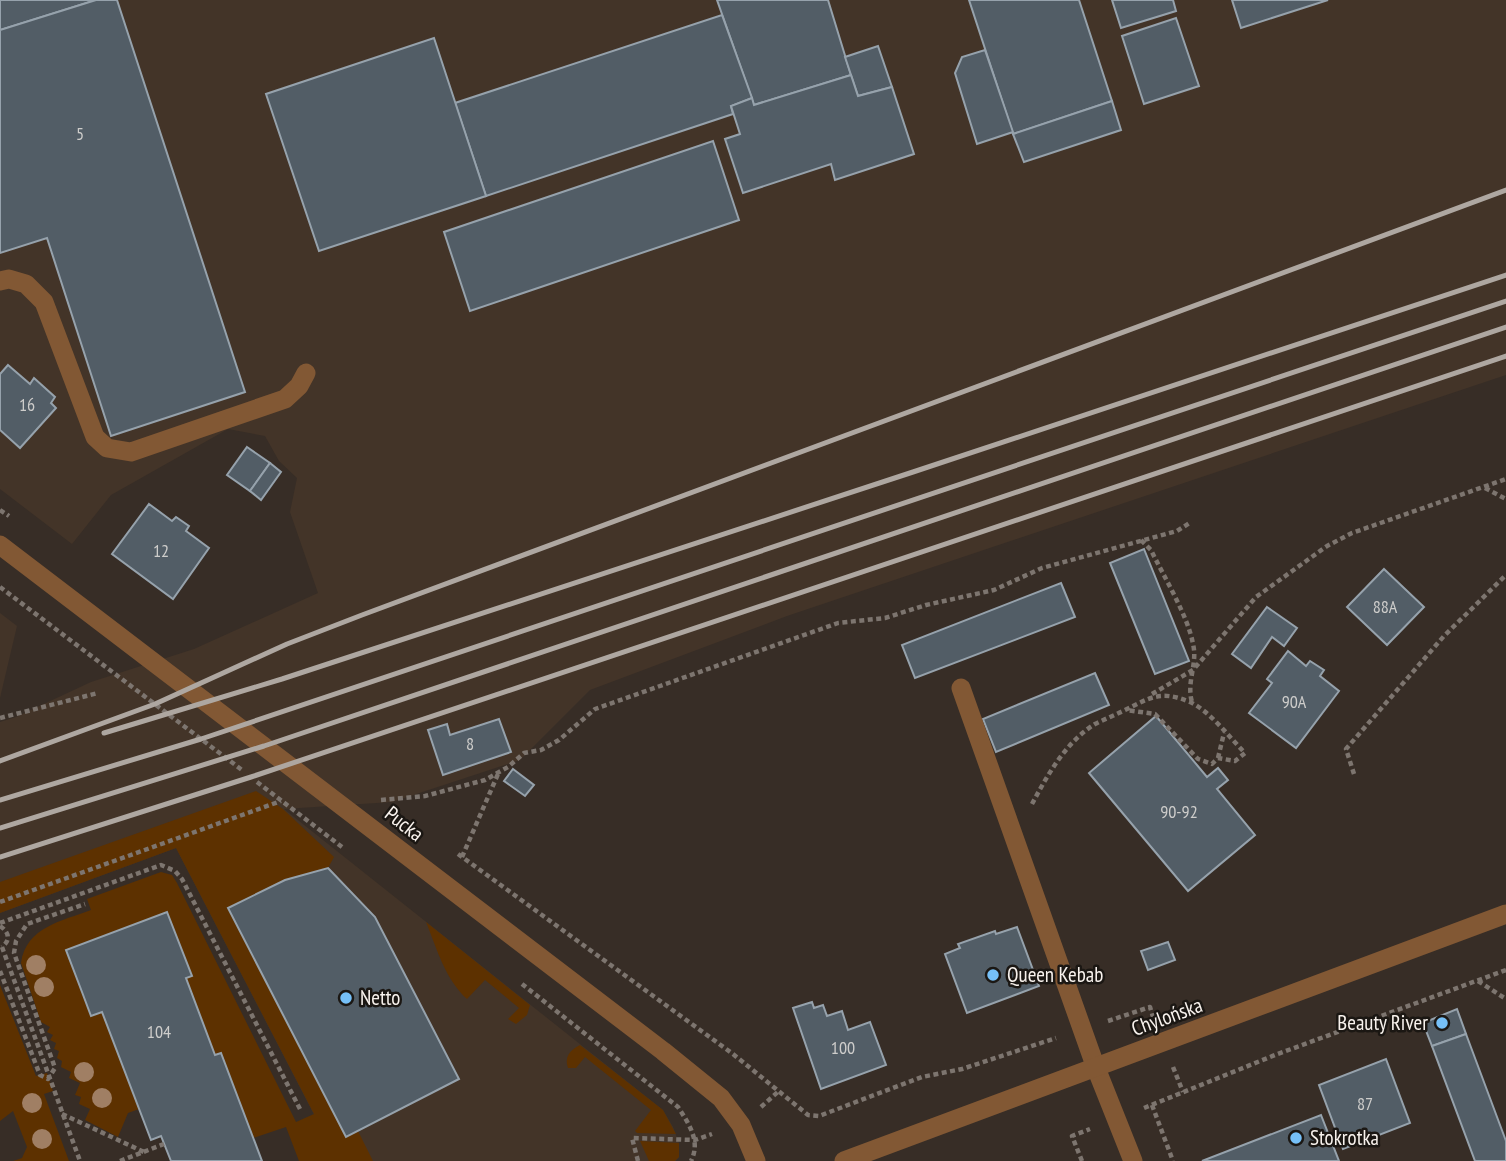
<svg xmlns="http://www.w3.org/2000/svg" width="1506" height="1161" font-family="'PT Sans Narrow',sans-serif">
	<rect width="100%" height="100%" fill="#372d26"/>
	<g fill="#433428">
		<polygon points="0,0 1506,0 1506,375 787,616 590,690 520,760 392,802 284,809 663,1110 673,1127 679,1143 679,1157 675,1161 338,1161 176,848 0,913 0,722 16,717 91,682 194,649 318,593 290,512 297,478 279,461 265,436 228,429 111,495 72,544 0,489"/>
		<polygon points="0,613 17,626 0,698"/>
	</g>
	<g fill="#5d3100">
		<path d="M256,791L283,809L334,857L328,868L285,880L229,908L346,1136L358,1131L373,1161H299L286,1127L253,1138L221,1053L215,1055L186,978L192,976L167,912L66,951L90,1015L102,1012L139,1109L128,1113L118,1137L85,1120L90,1109L79,1104L81,1097L75,1095L80,1083L69,1078L71,1072L61,1067L62,1061L57,1058L59,1051L54,1049L56,1043L50,1040L53,1035L47,1032L50,1027L41,1022L21,963C26,927 62,921 91,910L87,899L161,872L172,875L177,883L296,1122L314,1114L176,848L0,913V882Z"/>
		<path d="M426,922L530,1005L527,1015L516,1024L508,1019L519,1008L485,980L467,999C445,979 437,949 426,922Z"/>
		<polygon points="0,985 36,1076 47,1073 53,1091 44,1094 69,1161 13,1161 22,1158 27,1147 13,1111 0,1121"/>
		<path d="M580,1045L663,1110L676,1134L637,1133L635,1131L651,1110L585,1057L576,1068H568C564,1057 570,1050 580,1045Z"/>
		<polygon points="640,1141 679,1143 679,1157 675,1161 649,1161"/>
	</g>
	<g fill="#525d66" stroke="#96a2ac" stroke-width="2">
		<polygon points="0,0 96,0 0,30"/>
		<polygon points="96,0 117,0 245,392 111,436 47,238 0,253 0,30"/>
		<polygon points="717,0 828,0 851,75 754,105"/>
		<polygon points="969,0 1079,0 1112,101 1013,134"/>
		<polygon points="1112,0 1173,0 1176,11 1121,28"/>
		<polygon points="1232,0 1328,0 1241,28"/>
		<polygon points="722,15 752,98 731,106 733,114 486,196 455,103"/>
		<polygon points="1176,18 1199,86 1144,104 1122,36"/>
		<polygon points="434,38 486,196 319,251 266,94"/>
		<polygon points="878,46 892,87 858,96 845,57"/>
		<polygon points="985,50 1013,132 977,144 955,73 962,57"/>
		<polygon points="851,75 858,96 892,87 914,154 835,180 831,164 743,193 725,139 740,134 731,106 752,98 754,105"/>
		<polygon points="1112,101 1121,130 1024,162 1013,134"/>
		<polygon points="713,141 739,220 470,311 444,232"/>
		<polygon points="8,365 30,384 34,378 55,397 51,403 56,408 20,448 0,430 0,374"/>
		<polygon points="247,447 270,463 250,491 227,475"/>
		<polygon points="270,463 281,472 261,500 250,491"/>
		<polygon points="149,504 172,521 176,517 189,526 186,531 209,548 173,599 112,554"/>
		<polygon points="1144,549 1189,661 1155,674 1110,563"/>
		<polygon points="1384,569 1424,607 1387,645 1347,607"/>
		<polygon points="1061,583 1075,617 915,678 902,645"/>
		<polygon points="1267,607 1297,628 1284,646 1272,637 1251,668 1232,654"/>
		<polygon points="1288,651 1306,666 1310,661 1324,670 1320,676 1339,691 1296,748 1249,713 1272,683 1267,679"/>
		<polygon points="1095,673 1109,705 996,752 983,719"/>
		<polygon points="1156,716 1207,777 1218,768 1228,780 1217,789 1255,835 1188,891 1089,773"/>
		<polygon points="499,719 511,752 443,775 428,730 447,724 450,735"/>
		<polygon points="513,769 534,785 525,796 504,781"/>
		<polygon points="328,868 375,917 459,1079 346,1137 228,908 285,880"/>
		<polygon points="167,912 192,976 186,978 215,1055 221,1053 262,1161 171,1161 161,1136 151,1140 102,1012 91,1016 82,992 66,950"/>
		<polygon points="1017,927 1039,986 967,1013 945,954 960,948 958,944 995,931 996,934"/>
		<polygon points="1168,942 1175,960 1148,970 1141,951"/>
		<polygon points="812,1002 814,1008 823,1005 827,1016 842,1011 848,1030 870,1022 886,1065 821,1089 793,1008"/>
		<polygon points="1457,1009 1466,1034 1432,1046 1423,1023"/>
		<polygon points="1466,1034 1506,1141 1506,1161 1475,1161 1432,1046"/>
		<polygon points="1386,1059 1410,1123 1343,1149 1319,1085"/>
		<polygon points="1321,1115 1339,1161 1202,1161"/>
	</g>
	<g fill="none" stroke-linecap="round" stroke-linejoin="round">
		<g stroke="#7d756f" stroke-width="4.5" stroke-dasharray="5 3.5" stroke-linecap="butt">
			<polyline points="1485,488 1506,499"/>
			<polyline points="0,510 9,516"/>
			<path d="M1141,540L1151,550C1164,577 1188,616 1193,644C1198,664 1186,682 1192,702"/>
			<polyline points="0,587 242,770"/>
			<polyline points="1152,694 1193,670 1256,597 1327,546 1352,533 1506,479"/>
			<polyline points="0,718 98,693"/>
			<polyline points="1218,758 1224,733"/>
			<polyline points="1354,774 1346,749 1444,636 1506,575"/>
			<polyline points="257,782 342,847"/>
			<polyline points="381,800 425,796 485,780 508,767 524,753 541,750 559,740 595,709 838,623 885,618 926,605 994,590 1042,568 1177,531 1191,522"/>
			<path d="M1032,804C1048,774 1066,742 1095,724C1105,719 1115,715 1125,710C1151,697 1161,690 1190,702C1211,712 1229,737 1245,753L1235,761L1218,758L1212,764L1198,759L1155,714L1126,710"/>
			<polyline points="458,854 733,1054 808,1115 819,1116 922,1077 962,1069 1056,1038"/>
			<polyline points="462,857 498,774"/>
			<polyline points="0,902 281,801"/>
			<polyline points="0,923 161,865 175,871 182,879 301,1111"/>
			<path d="M0,926C9,932 11,940 2,947"/>
			<polyline points="2,947 80,1161"/>
			<polyline points="0,971 40,1075 48,1079 55,1068 14,953 16,941 27,924 85,904"/>
			<polyline points="1478,981 1506,999"/>
			<path d="M522,984L678,1107C689,1124 701,1141 691,1161"/>
			<polyline points="1108,1021 1150,1007 1153,1017"/>
			<polyline points="1173,1067 1183,1092"/>
			<polyline points="1152,1105 1173,1161"/>
			<polyline points="761,1107 780,1090"/>
			<polyline points="1144,1108 1275,1055 1506,970"/>
			<polyline points="62,1114 144,1152"/>
			<polyline points="120,1161 164,1144"/>
			<polyline points="638,1161 632,1138 695,1140 712,1134"/>
			<polyline points="1082,1161 1072,1136 1090,1129"/>
		</g>
		<g stroke="#825834" stroke-width="19">
			<polyline points="0,281 9,279 26,284 44,302 95,437 107,448 131,452 285,399 299,386 306,373"/>
			<polyline points="961,688 1096,1068"/>
		</g>
		<polyline stroke="#825834" stroke-width="19" points="1096,1068 1133,1161"/>
		<g stroke="#825834" stroke-width="19">
			<polyline points="0,545 663,1051 721,1098 741,1125 756,1161"/>
			<polyline points="844,1161 1506,914"/>
		</g>
		<g stroke="#aea7a1" stroke-width="5">
			<polyline points="104,733 282,679 913,472 1506,275"/>
			<polyline points="0,761 155,704 287,644 362,615 1506,190"/>
			<polyline points="0,800 201,739 1506,301"/>
			<polyline points="0,828 264,746 1506,327"/>
			<polyline points="0,857 251,777 1506,356"/>
		</g>
	</g>
	<g fill="#a07f64">
		<circle cx="36" cy="965" r="10"/>
		<circle cx="44" cy="987" r="10"/>
		<circle cx="84" cy="1072" r="10"/>
		<circle cx="102" cy="1098" r="10"/>
		<circle cx="32" cy="1103" r="10"/>
		<circle cx="42" cy="1139" r="10"/>
	</g>
	<g fill="#76c0f7" stroke="#1b1713" stroke-width="2.5">
		<circle cx="993" cy="975" r="7"/>
		<circle cx="346" cy="998" r="7"/>
		<circle cx="1442" cy="1023" r="7"/>
		<circle cx="1296" cy="1138" r="7"/>
	</g>
	<g text-anchor="middle" stroke-width="5" stroke-linejoin="round" paint-order="stroke">
		<g font-size="18" fill="#cecdcb">
			<text x="80" y="140">5</text>
			<text x="27" y="411">16</text>
			<text x="161" y="557">12</text>
			<text x="1385" y="613">88A</text>
			<text x="1294" y="708">90A</text>
			<text x="470" y="750">8</text>
			<text x="1179" y="818">90-92</text>
			<text x="159" y="1038">104</text>
			<text x="843" y="1054">100</text>
			<text x="1365" y="1110">87</text>
		</g>
		<g font-size="21" fill="#f8f2ed" stroke="#1b1713">
			<text transform="translate(404 824) rotate(38)" y="7">Pucka</text>
			<text transform="translate(1167 1017) rotate(-20)" y="7">Chylońska</text>
		</g>
		<g font-size="21" fill="#f8f2ed" stroke="#1b1713" text-anchor="start">
			<text x="1007" y="982">Queen Kebab</text>
			<text x="360" y="1005">Netto</text>
			<text x="1428" y="1030" text-anchor="end">Beauty River</text>
			<text x="1310" y="1145">Stokrotka</text>
		</g>
	</g>
</svg>
